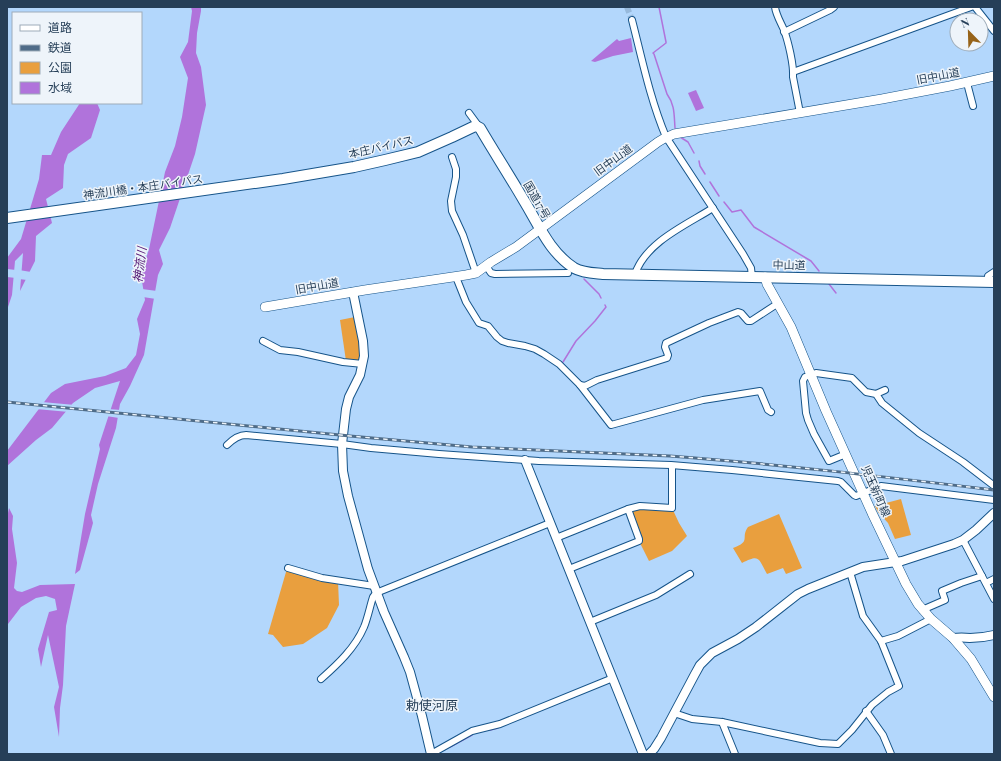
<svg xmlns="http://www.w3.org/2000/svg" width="1001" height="761" font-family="'Playfair Display','Noto Sans JP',serif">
	<rect width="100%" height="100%" fill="#b3d7fc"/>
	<g fill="#e99f3e">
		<polygon points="355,317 361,345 359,362 346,361 340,320"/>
		<polygon points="901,499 911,535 895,539 888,523 878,512 875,506"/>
		<polygon points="672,508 679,523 687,536 672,551 649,561 639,541 628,509"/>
		<path d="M779,514L802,568L786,574L783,568L767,574C758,558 760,554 742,563L733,548C752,541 740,538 748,527Z"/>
		<polygon points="288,568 338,581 339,605 327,628 303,644 283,647 273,635 268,634 286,572"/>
	</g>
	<g fill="#b073db">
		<polygon points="191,7 201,7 201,11 197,33 196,53 201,67 206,105 195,154 170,228 159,250 163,264 158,275 144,355 130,386 120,404 116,428 98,484 91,515 93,523 80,570 75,574 85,514 100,449 99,445 120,381 95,388 73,403 52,428 36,440 7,466 7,451 51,393 65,384 105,376 126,368 136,355 140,334 137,319 145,300 141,275 149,249 165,172 175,146 182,117 188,78 180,57 188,42 192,11"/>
		<polygon points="631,38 633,52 613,56 595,62 591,61 617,39 619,41"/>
		<polygon points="696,90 704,108 696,111 688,93"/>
		<polygon points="80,103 97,103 100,110 91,138 68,154 64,165 63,188 46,199 52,223 36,236 35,261 20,291 23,253 15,261 12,295 7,310 7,258 21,239 39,179 42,155 51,155 61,132"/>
		<polygon points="9,508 13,516 12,529 17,563 14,588 17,591 22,592 40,585 75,584 66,626 63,685 60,708 59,737 54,707 59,687 48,635 41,667 38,649 49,612 57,610 55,599 46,596 36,598 21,607 8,624 7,627 7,518"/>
	</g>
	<g fill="#b3d7fc">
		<polygon points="7,269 16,270 16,278 7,277"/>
		<polygon points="19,270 31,272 27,280 19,279"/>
		<polygon points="142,289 157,291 156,299 143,297"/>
		<polygon points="42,402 75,405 69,412 36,409"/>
		<polygon points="108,409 121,410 119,418 106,416"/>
	</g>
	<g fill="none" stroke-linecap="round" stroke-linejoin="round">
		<g stroke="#b073db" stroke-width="1.5">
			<path d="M659,7L666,42V43L653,53L654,54L667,94C675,105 674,115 675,128"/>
			<polyline points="680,137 688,142 694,153"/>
			<polyline points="699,161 700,166 705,174"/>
			<polyline points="710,182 719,196"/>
			<polyline points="724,202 732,212 741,210 754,227 811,261 819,271"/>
			<polyline points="584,279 599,294 601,298"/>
			<polyline points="829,284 836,293"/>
			<polyline points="563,362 576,341 595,321 606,307 605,305"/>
			<polyline points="490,730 498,728"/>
			<polyline points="450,747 472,735"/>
		</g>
		<polyline stroke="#97b9db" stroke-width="6" stroke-dasharray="6 3" stroke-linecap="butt" points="627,7 632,20"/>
		<g stroke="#165489" stroke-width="8">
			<g id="minor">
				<path d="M775,7C776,15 781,23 784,30C788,41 794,65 793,77L800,113"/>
				<polyline points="975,7 994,31"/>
				<path d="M632,20C642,59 650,99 666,137L743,254L751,268L752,277"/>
				<polyline points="784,32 830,10 834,7"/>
				<polyline points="793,72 971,7"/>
				<polyline points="967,83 973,106"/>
				<polyline points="469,113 480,128"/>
				<polyline points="452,157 456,169 456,177 451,201 452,211 463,235 476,273"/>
				<polyline points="486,266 491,273 495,274 568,273"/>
				<path d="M635,274C646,242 686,225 713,208"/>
				<polyline points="456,277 466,302 479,323 488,326 497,337 502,341 508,343 525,346 535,349 544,354 559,364 580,385 585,386 597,380 667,358 668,355 665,347 666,343 709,323 738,312 741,313 748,321 751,321 777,304"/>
				<polyline points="988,282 988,276 994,272"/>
				<polyline points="263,341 280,350 298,352 343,362 363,364"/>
				<polyline points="580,385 611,425 703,400 760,391 768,410 771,412"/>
				<polyline points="876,394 885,390"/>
				<path d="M227,445C232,440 238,435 246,435L342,444L371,448L439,454L539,461L671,465L732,470L838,481L841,482L854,495L856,496L881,486L994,500"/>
				<polyline points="846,454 829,461 814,434 808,420 806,413 803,381 805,377 816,373 852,378 866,392 876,394 882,403 919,433 963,462 993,485 994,485"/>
				<polyline points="556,538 628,509 640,506 672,508 672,466"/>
				<polyline points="963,540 994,599"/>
				<polyline points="288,568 322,578 374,586"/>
				<polyline points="569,569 639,541 639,539 628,509"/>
				<polyline points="986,583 994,579"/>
				<polyline points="922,610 945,600 942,591 961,583 982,576"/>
				<polyline points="590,622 656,595 690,574"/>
				<polyline points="881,641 898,636 931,619"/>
				<path d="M321,679C338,664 355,648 364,627C368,617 370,606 373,597L376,593L550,523"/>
				<polyline points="866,711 883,735 891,754"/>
				<polyline points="674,713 692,719 722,722 820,743 838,744 852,730 872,705 888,692 899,686 881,641 863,616 850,572"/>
				<polyline points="722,722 735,754"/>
				<polyline points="431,754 472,731 500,724 613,678"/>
			</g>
		</g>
		<g stroke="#165489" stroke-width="10">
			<g id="tertiary">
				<polyline points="353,292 363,341 364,356 360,375 349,397 346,409 342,444 343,471 348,496 368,569 384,612 404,657 410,672 422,716 431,754"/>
				<polyline points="525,460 643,754"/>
				<path d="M953,638C960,637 963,637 970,638C978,638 986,637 994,635"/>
				<polyline points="649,754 654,749 661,738 695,674 700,665 712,653 738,639 756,627 798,594 808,589 863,567 902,561 954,544 963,540 976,530 994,513"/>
			</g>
		</g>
		<g stroke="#165489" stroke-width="10">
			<g id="secondary">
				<polyline points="765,277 767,284 791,327 826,411 872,513 906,584 918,604 931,619 953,638 971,659 994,697"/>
				<polyline points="265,307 365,290 466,275 476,273 491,262 516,247 658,142 663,139 674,134 882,99 950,86 994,76"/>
			</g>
		</g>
		<g stroke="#165489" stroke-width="12">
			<path id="trunk" d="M7,218L283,179L354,167L385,160L418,152L452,137L473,127L476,126L480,128C494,152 509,175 523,199C538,223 549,252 574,268C583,273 593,273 603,274L994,282"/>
		</g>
		<use href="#minor" stroke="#fff" stroke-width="6"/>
		<use href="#tertiary" stroke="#fff" stroke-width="8"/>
		<use href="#secondary" stroke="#fff" stroke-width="9"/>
		<use href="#trunk" stroke="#fff" stroke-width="10"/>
		<g stroke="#4f6c88" stroke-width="3">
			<path id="rail" d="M7,402L350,436L472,447L670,456C778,464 886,477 994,490"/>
		</g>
		<use href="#rail" stroke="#eef4fa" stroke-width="1.5" stroke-dasharray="4.5" stroke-linecap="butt"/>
	</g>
	<g text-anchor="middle" stroke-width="3" stroke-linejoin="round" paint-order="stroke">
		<g font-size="11" fill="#263f58" stroke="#eef4fa">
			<text transform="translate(938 76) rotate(-11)" y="4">旧中山道</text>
			<text transform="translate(381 147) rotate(-13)" y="4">本庄バイパス</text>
			<text transform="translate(613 160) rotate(-36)" y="4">旧中山道</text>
			<text transform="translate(143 187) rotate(-8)" y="4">神流川橋・本庄バイパス</text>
			<text transform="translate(537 200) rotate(60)" y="4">国道17号</text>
			<text transform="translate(789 265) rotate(1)" y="4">中山道</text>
			<text transform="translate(317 286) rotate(-10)" y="4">旧中山道</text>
			<text transform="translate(876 491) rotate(66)" y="4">児玉新町線</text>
		</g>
		<g font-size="12" font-style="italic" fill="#521675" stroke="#eef4fa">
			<text transform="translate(140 265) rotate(-83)" y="4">神流川</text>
		</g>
		<g font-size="13" fill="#263f58" stroke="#eef4fa">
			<text x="432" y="710">勅使河原</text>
		</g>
	</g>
	<rect width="1001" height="761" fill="none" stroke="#263f58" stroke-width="16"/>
	<rect x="12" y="12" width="130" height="92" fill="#eef4fa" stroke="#9eacb9"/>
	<rect x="20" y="25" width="20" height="6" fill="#ffffff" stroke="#9eacb9"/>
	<text x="48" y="32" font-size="12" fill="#263f58">道路</text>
	<rect x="20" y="45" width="20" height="6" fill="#4f6c88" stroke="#9eacb9"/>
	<text x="48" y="52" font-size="12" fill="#263f58">鉄道</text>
	<rect x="20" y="62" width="20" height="12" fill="#e99f3e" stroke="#9eacb9"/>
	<text x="48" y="72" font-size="12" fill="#263f58">公園</text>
	<rect x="20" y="82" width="20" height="12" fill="#b073db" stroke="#9eacb9"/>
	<text x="48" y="92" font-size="12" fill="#263f58">水域</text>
	<g transform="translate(969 32) rotate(337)"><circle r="19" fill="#eef4fa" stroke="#9eacb9"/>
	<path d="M0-3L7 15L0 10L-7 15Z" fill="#976319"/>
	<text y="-6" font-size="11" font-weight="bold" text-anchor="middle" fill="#263f58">N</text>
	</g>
</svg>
